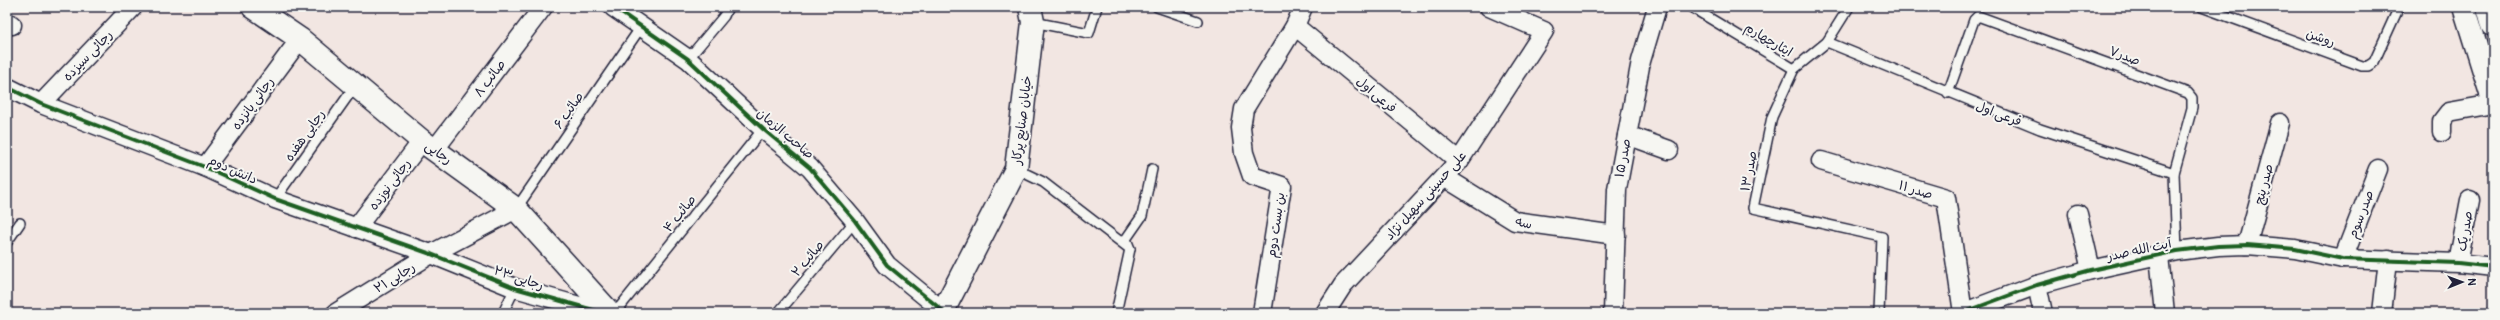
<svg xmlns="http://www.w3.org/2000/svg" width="2500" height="320" font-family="Pangolin,'Playpen Sans Arabic',sans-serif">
	<rect width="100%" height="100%" fill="#f2e6e2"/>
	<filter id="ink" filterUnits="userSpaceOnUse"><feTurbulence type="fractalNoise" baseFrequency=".025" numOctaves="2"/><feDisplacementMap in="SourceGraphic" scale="8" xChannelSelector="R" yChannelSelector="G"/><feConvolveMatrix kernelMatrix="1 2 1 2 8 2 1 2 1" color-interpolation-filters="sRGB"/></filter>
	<g filter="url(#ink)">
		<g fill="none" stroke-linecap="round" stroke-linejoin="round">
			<g stroke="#22223b" stroke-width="12">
				<g id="service">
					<polyline points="1157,7 1198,21"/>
					<polyline points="1691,7 1794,69"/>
					<polyline points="1849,7 1827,42 1794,69 1772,117 1753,208 1882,237 1879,313"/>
					<polyline points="2202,7 2362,66 2368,66 2374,62 2399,7"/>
					<polyline points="1513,18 1519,7"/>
					<polyline points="1033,22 1089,33 1097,7"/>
					<polyline points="1827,42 2040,129 2174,173"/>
					<polyline points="688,59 724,16 728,7"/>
					<polyline points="1948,93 1974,20 1978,16 2188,93 2192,98 2192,108 2174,173 2177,251"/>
					<polyline points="1016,169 1043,182 1130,249"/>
					<polyline points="275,199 355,86"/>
					<polyline points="516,209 641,27"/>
					<polyline points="7,242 20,223"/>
					<polyline points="503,313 515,288"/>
					<polyline points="615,313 763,129"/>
					<polyline points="778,313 855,221"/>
					<polyline points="1116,313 1130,249 1126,239 1142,216 1152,169"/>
				</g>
			</g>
			<g stroke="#22223b" stroke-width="21">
				<g id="minor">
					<polyline points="613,7 688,59 763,129 810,168 855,221 887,265 943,311"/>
					<polyline points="7,22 12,25"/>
					<polyline points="1295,26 1459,161"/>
					<polyline points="7,87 41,104 205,167 275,199 431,254 515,288 604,313"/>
					<polyline points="41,104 133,7"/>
					<polyline points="2442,132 2442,121 2449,112 2493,104"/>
					<polyline points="1627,135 1669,150"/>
					<polyline points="435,149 543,7"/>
					<polyline points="1821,161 1946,198 1963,313"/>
					<polyline points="205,167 300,39"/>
					<polyline points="1444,177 1515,221 1616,235"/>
					<polyline points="2078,214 2091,270"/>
					<polyline points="356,228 422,141"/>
					<polyline points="2247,245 2280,123"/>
					<polyline points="2159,256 2165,313"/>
					<polyline points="2343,259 2378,169"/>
					<polyline points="2458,263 2470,200"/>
					<polyline points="2037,285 2043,313"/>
					<polyline points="336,313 431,254 516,209"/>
					<polyline points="1262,313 1282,186 1252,176 1244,153 1241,128 1244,109 1295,26 1303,7"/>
					<polyline points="1325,313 1343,285 1459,161 1544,31 1489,7"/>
					<polyline points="1613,313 1617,189 1641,61 1657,7"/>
					<polyline points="1962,313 2037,285 2091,270 2177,251 2218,246 2247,245 2295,249 2343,259 2458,263 2493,267"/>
					<polyline points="2382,313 2388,260"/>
				</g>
			</g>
			<g stroke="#22223b" stroke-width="25">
				<g id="tertiary">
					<polyline points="253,7 300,39 422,141 516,209 610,313"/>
					<polyline points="942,313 1016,169 1033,22 1030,7"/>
				</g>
			</g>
			<g stroke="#22223b" stroke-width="25">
				<g id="secondary">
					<polyline points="2464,7 2493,100"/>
					<polyline points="2488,7 2493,25"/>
				</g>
			</g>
			<use href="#service" stroke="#f6f6f2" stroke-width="9"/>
			<use href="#minor" stroke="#f6f6f2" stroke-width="18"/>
			<use href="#tertiary" stroke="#f6f6f2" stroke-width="22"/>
			<use href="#secondary" stroke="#f6f6f2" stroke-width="22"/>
			<g stroke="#f6f6f2" stroke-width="6">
				<g id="cycleway">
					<polyline points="613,7 688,59 763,129 810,168 855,221 887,265 943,311"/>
					<polyline points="7,87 41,104 205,167 275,199 431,254 515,288 604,313"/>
					<polyline points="1962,313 2037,285 2091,270 2177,251 2218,246 2247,245 2295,249 2343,259 2458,263 2493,267"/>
				</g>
			</g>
			<use href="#cycleway" stroke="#1b5e20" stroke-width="4"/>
		</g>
	</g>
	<g text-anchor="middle" stroke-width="4" stroke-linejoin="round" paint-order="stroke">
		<g font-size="13" fill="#22223b" stroke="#f6f6f2">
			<text transform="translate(2321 37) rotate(20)" y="5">روشن</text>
			<text transform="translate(1769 39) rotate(31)" y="5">ایثارچهارم</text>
			<text transform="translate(87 55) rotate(-46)" y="5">رجائی سیزده</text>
			<text transform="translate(2125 55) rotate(21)" y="5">صدر۷</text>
			<text transform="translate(489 78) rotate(-53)" y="5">صائب ۸</text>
			<text transform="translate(1377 94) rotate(40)" y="5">فرعی اول</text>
			<text transform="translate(252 103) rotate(-54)" y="5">رجائی پانزده</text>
			<text transform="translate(568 110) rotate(-55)" y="5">صائب ۶</text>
			<text transform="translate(1999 113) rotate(21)" y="5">فرعی اول</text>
			<text transform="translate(1021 120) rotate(-83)" y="5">خیابان صنایع پرکار</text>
			<text transform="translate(786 133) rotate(40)" y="5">صاحب الزمان</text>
			<text transform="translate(304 135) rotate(-55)" y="5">رجایی هفده</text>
			<text transform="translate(439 152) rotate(36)" y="5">رجایی</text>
			<text transform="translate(1622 158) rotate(-79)" y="5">صدر ۱۵</text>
			<text transform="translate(233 169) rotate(24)" y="5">دانش دوم</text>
			<text transform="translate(1748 171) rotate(-79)" y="5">صدر ۱۳</text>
			<text transform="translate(389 184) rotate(-53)" y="5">رجائی نوزده</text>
			<text transform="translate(2263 184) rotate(-75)" y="5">صدر پنج</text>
			<text transform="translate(1916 189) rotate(17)" y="5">صدر ۱۱</text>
			<text transform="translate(1425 195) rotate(-48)" y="5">علی حسینی سهیل نژاد</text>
			<text transform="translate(679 213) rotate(-51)" y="5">صائب ۴</text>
			<text transform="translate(2360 214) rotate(-69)" y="5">صدر سوم</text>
			<text transform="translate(1524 222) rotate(14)" y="5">سه</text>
			<text transform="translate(1275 225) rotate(-82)" y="5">بن بست دوم</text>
			<text transform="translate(2464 231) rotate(-80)" y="5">صدر یک</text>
			<text transform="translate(2139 249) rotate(-12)" y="5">آیت الله صدر</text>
			<text transform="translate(807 258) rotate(-50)" y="5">صائب ۲</text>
			<text transform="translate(394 277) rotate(-32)" y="5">رجایی ۲۱</text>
			<text transform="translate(519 277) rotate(18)" y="5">رجایی ۲۳</text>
		</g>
	</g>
	<rect width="2500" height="320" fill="none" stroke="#f6f6f2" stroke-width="24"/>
	<rect x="12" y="12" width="2476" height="296" fill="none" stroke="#22223b" stroke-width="1.5" filter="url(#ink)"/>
	<g transform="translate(2462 282) rotate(89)" stroke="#f6f6f2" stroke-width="3" paint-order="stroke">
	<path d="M0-3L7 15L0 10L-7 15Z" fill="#22223b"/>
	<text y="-6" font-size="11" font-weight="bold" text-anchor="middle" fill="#22223b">N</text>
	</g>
</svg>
